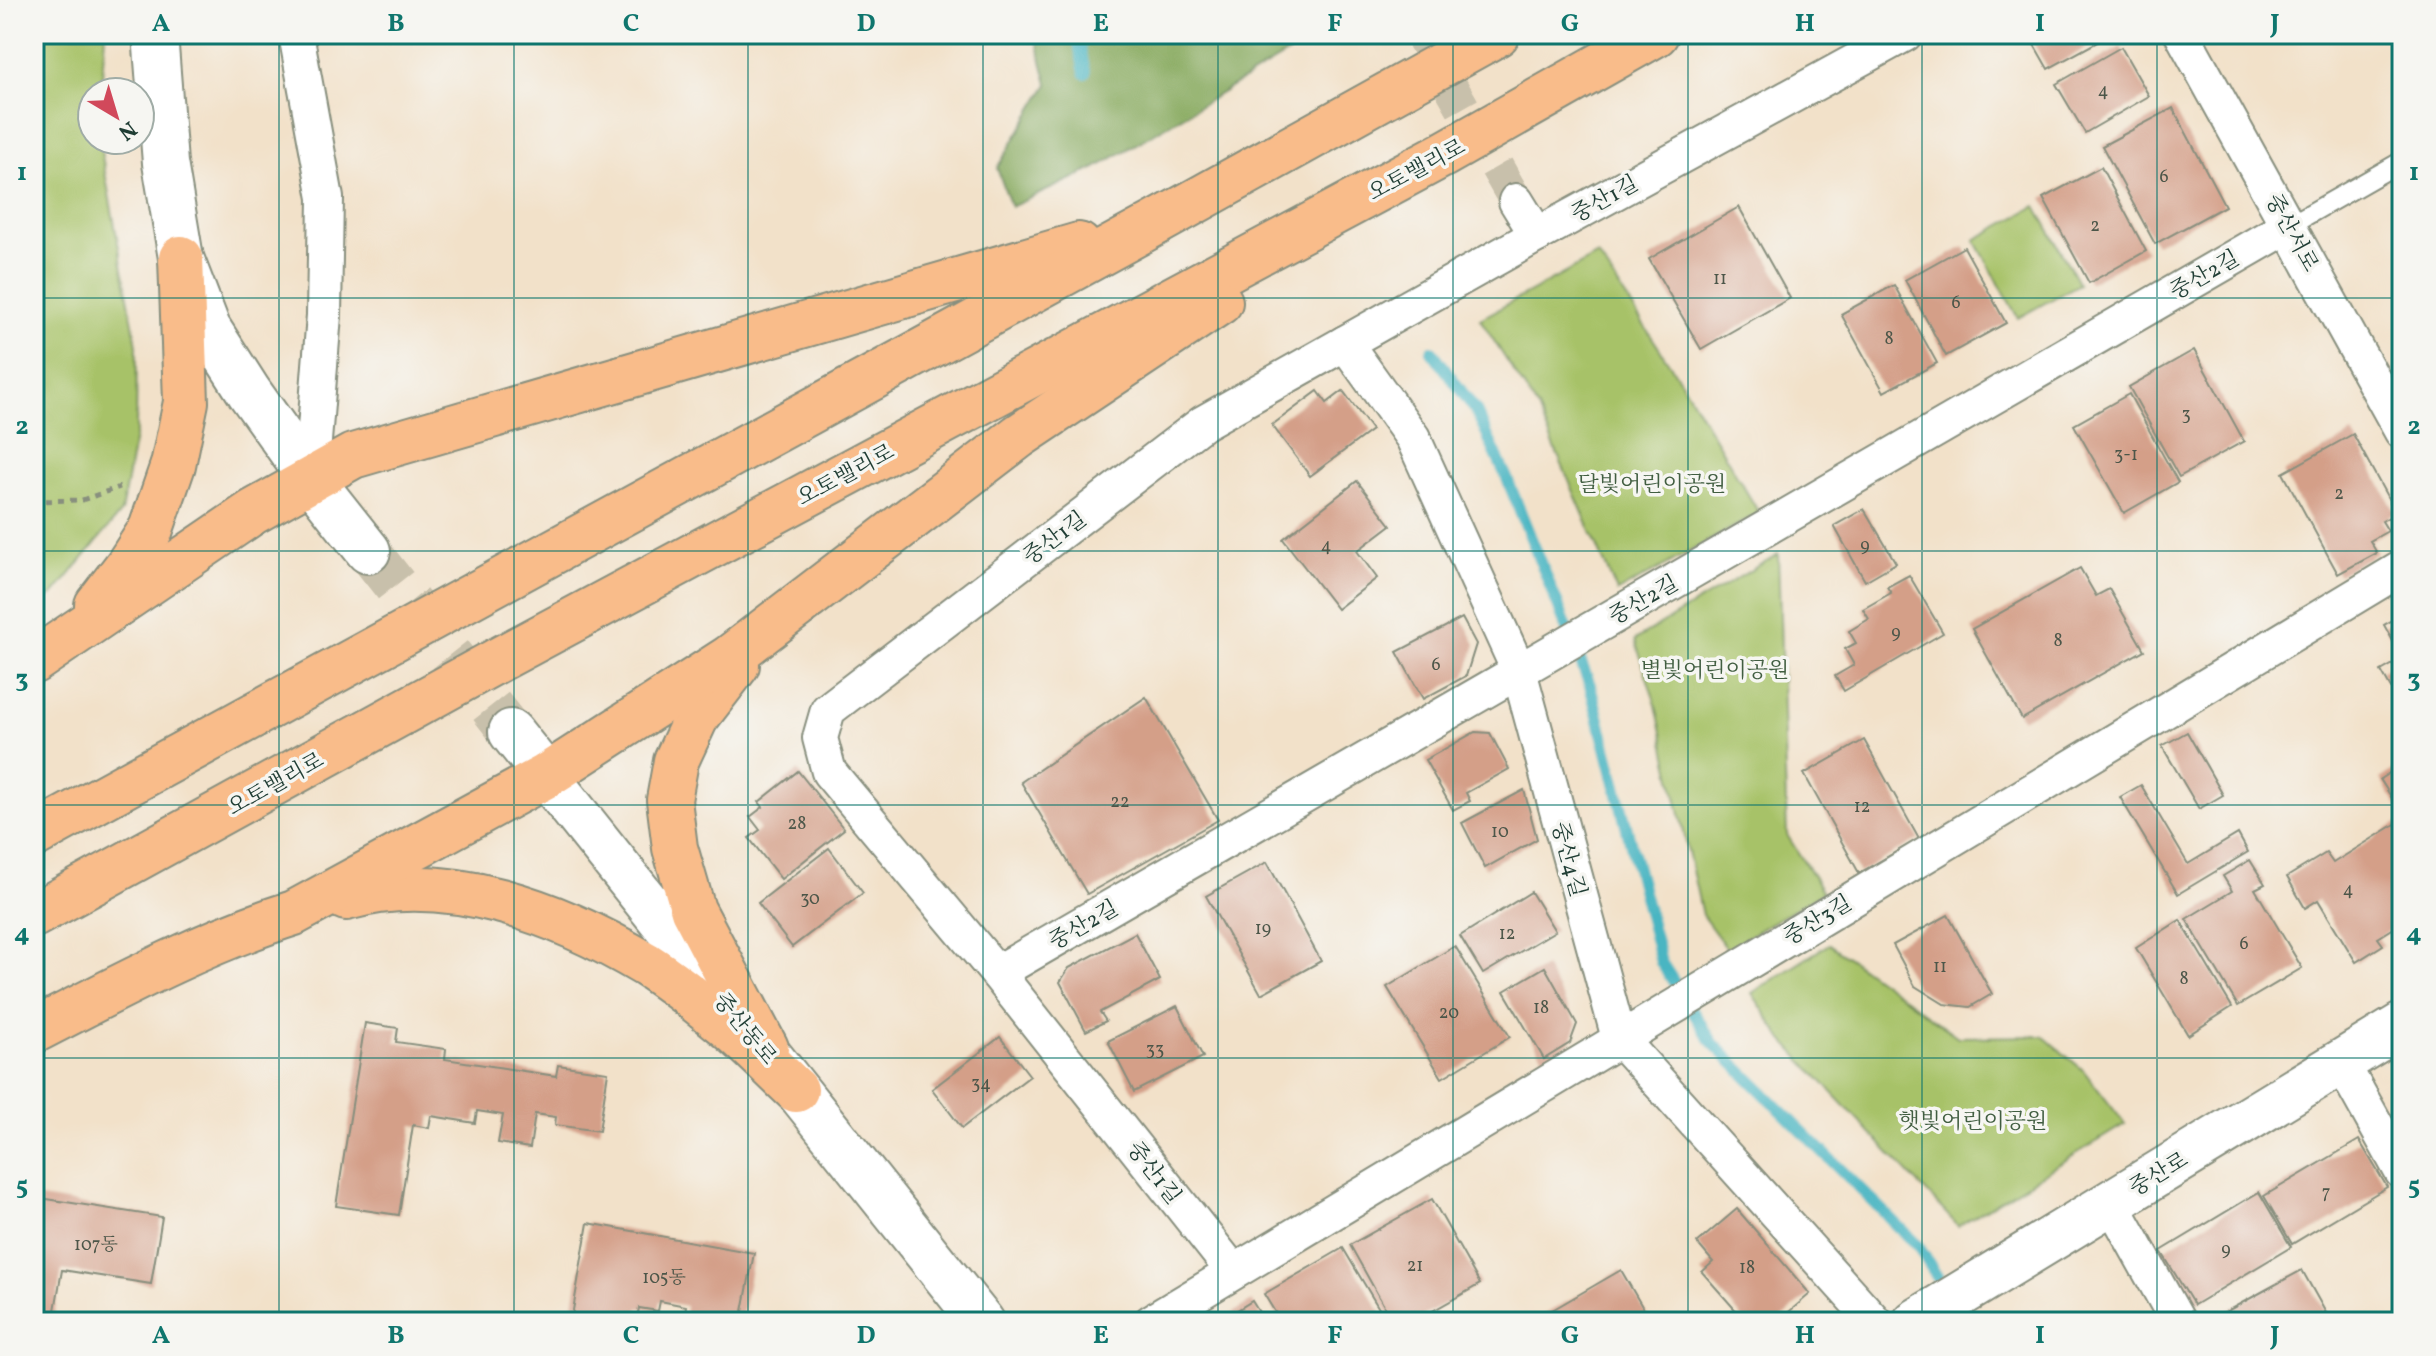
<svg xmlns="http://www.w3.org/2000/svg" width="2436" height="1356" font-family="Vollkorn,'Noto Serif KR',serif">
	<rect width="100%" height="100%" fill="#f6f6f2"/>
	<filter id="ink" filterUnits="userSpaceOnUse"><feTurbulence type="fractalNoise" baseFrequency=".0125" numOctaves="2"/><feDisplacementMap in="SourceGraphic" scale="16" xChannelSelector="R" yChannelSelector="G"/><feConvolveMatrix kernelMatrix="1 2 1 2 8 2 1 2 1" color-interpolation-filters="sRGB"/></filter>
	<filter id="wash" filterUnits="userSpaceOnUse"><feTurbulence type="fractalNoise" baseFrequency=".006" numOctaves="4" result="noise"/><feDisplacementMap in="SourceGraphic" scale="32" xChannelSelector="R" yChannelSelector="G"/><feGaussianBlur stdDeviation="1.8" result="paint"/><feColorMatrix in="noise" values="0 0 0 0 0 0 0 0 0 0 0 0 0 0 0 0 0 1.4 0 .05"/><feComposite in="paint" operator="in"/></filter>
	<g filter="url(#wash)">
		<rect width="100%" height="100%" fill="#f2e1c9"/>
		<g fill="#a7c268" stroke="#63804e" stroke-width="2">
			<polygon points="34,34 105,34 101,92 92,92 92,140 99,140 137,345 136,431 121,512 54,594 34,606"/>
			<polygon points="2036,206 2079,284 2018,318 1975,240"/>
			<polygon points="1598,255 1682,383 1759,513 1617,592 1538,409 1480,319"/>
			<polygon points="1778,554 1787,835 1823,892 1727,949 1702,915 1656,705 1635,640"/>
			<polygon points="1829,944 1958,1037 2043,1036 2083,1070 2125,1124 1958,1226 1783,1040 1752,993"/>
		</g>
		<polygon fill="#85a85c" stroke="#527248" stroke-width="2" points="1035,34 1320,34 1096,168 1011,207 997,168 1048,84"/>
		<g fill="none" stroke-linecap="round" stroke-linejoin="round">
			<g stroke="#48b5c2" stroke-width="12">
				<polyline points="1077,34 1085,73"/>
				<polyline points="1432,351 1476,411 1506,476 1590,685 1661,962 1713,1043 1918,1246 1965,1322"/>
			</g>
		</g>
		<g id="blocks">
			<g fill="#d49f88">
				<polygon points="2028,34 2112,34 2048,69"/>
				<polygon points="2121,47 2149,96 2085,133 2056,84"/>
				<polygon points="2173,108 2225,206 2155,244 2102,146"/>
				<polygon points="2101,167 2146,251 2089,283 2043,198"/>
				<polygon points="1739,207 1790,298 1701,349 1649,259"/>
				<polygon points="1964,247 2006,323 1946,356 1905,280"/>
				<polygon points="1894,285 1937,363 1884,392 1841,314"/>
				<polygon points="2194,350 2244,441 2179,477 2129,387"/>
				<polygon points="1318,391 1327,403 1343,391 1372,430 1310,476 1272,425"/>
				<polygon points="2129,394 2178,482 2124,513 2074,425"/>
				<polygon points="2353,434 2396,513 2382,521 2388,531 2370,541 2377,553 2338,574 2283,473"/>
				<polygon points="1357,481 1391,525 1357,551 1377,578 1337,609 1283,539"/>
				<polygon points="1864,509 1896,563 1865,581 1834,526"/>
				<polygon points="2080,568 2096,596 2109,589 2144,650 2022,719 1972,629"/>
				<polygon points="1909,575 1943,633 1844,691 1835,676 1854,665 1845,649 1856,643 1849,631 1869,619 1863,609 1891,593 1887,587"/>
				<polygon points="2402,615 2402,657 2384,625"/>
				<polygon points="1462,618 1476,644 1466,676 1423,699 1397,652"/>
				<polygon points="2402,659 2402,699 2398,701 2381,671"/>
				<polygon points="1146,697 1218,820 1087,894 1021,782"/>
				<polygon points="1475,732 1490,733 1509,769 1466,793 1470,801 1453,810 1425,760"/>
				<polygon points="2187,732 2223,795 2199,809 2162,746"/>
				<polygon points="1864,740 1919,839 1859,873 1804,774"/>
				<polygon points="2394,770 2402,782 2402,814 2380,779"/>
				<polygon points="798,771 844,829 781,879 749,838 760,830 750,817 763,807 759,802"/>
				<polygon points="2141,785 2188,864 2238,834 2248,852 2178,894 2120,797"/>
				<polygon points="1524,790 1537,839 1485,868 1462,823"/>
				<polygon points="2402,820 2402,923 2378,938 2383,945 2356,962 2318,900 2305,908 2287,877 2326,853 2333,863"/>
				<polygon points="829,848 863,893 792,947 758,903"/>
				<polygon points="2250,860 2265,884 2255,889 2302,968 2238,1006 2186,919 2232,891 2223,876"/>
				<polygon points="1267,862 1321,961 1261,994 1206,896"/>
				<polygon points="1531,892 1555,931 1483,974 1460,936"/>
				<polygon points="1948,915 1992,994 1970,1007 1944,1004 1915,986 1893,945"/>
				<polygon points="2180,920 2232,1007 2188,1035 2136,948"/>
				<polygon points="1135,933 1160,980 1100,1012 1106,1021 1086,1031 1060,982 1069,968"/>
				<polygon points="1455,946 1510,1037 1442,1078 1387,987"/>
				<polygon points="1545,967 1577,1024 1570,1043 1544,1059 1504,991"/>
				<polygon points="1177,1006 1203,1057 1134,1092 1108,1041"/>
				<polygon points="365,1023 398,1028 396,1042 446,1049 445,1059 556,1076 558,1065 608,1072 599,1131 555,1125 556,1117 535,1114 530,1148 498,1143 503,1115 477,1111 475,1123 431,1116 429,1128 413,1125 399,1215 336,1206"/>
				<polygon points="1000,1037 1030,1076 962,1128 932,1089"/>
				<polygon points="2359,1140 2387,1187 2292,1244 2264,1196"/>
				<polygon points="2259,1192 2291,1247 2194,1305 2161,1251"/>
				<polygon points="34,1197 162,1217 151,1284 62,1270 53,1322 34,1322"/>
				<polygon points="1432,1199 1480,1284 1413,1322 1393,1322 1350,1245"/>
				<polygon points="1737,1209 1810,1294 1777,1322 1746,1322 1702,1272 1713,1262 1697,1243"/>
				<polygon points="588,1223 754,1253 741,1322 685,1314 686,1306 660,1301 658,1311 639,1308 636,1322 571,1322"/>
				<polygon points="1343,1248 1387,1322 1281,1322 1264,1294"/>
				<polygon points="1621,1270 1651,1322 1546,1322 1542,1316"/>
				<polygon points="2302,1270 2331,1322 2207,1322"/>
				<polygon points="1252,1301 1265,1322 1218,1322"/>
			</g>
		</g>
	</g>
	<g filter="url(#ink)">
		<use href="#blocks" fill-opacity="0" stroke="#888f7e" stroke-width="2"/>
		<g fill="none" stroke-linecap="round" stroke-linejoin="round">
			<polyline stroke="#c8c0ab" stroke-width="34" stroke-dasharray="34 17" stroke-linecap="butt" points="1421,34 1516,201"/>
			<polyline stroke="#c8c0ab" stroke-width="44" stroke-dasharray="44 22" stroke-linecap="butt" points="368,551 511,732"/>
			<g stroke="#888f7e" stroke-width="22">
				<polyline id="service" points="2290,225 2402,161"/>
			</g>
			<g stroke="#888f7e" stroke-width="38">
				<g id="minor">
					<polyline points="296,34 326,198 324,315 311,479"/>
					<polyline points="2182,34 2402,432"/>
					<polyline points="1516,201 1537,235"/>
					<polyline points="1345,343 1413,438 1519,671 1619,1038 1875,1322"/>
					<polyline points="997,973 2290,225"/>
					<polyline points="2341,1062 2402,1172"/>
					<polyline points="2111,1202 2178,1322"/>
					<polyline points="1233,1271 997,973 829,772 820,738 828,710 1203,423 1537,235 1905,34"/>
					<polyline points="1151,1322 2402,568"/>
				</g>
			</g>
			<g stroke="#888f7e" stroke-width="48">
				<g id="tertiary">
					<polyline points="155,34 165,163 181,258 208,328 249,392 311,479 368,551"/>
					<polyline points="511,732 982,1322"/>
					<polyline points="1915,1322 2402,1025"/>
				</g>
			</g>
			<g stroke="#888f7e" stroke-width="48">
				<g id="trunk">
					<polyline points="97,605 127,566 151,529 173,465 186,402 181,258"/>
					<polyline points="34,661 253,512 353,456 1079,245"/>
					<polyline points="737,665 696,718 676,761 669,800 675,848 693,910 766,1048"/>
					<polyline points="34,835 1158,222 1497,34"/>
					<path d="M346,898C447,869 560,913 647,965C672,981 697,1001 720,1020C747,1041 771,1067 796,1090"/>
					<polyline points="34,915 498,660 1444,154 1656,34"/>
					<path d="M34,1031C117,988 205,941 294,913L546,776L729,658L1019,436L1220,302"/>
				</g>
			</g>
			<polyline stroke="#888f7e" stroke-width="5" stroke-dasharray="6 6" stroke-linecap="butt" points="34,501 82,500 120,487"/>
			<use href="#service" stroke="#fff" stroke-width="18"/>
			<use href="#minor" stroke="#fff" stroke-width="34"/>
			<use href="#tertiary" stroke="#fff" stroke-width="44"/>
			<use href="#trunk" stroke="#f9bc8a" stroke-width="44"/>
		</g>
	</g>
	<path fill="none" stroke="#0f766e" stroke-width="2" stroke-opacity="0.55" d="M279,34V1322M514,34V1322M748,34V1322M983,34V1322M1218,34V1322M1453,34V1322M1688,34V1322M1922,34V1322M2157,34V1322M34,298H2402M34,551H2402M34,805H2402M34,1058H2402"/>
	<g text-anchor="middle" stroke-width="7" stroke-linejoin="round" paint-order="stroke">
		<g font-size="18" fill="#4c5649">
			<text x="2103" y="96">4</text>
			<text x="2164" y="182">6</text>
			<text x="2095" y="231">2</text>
			<text x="1720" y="284">11</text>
			<text x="1956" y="308">6</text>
			<text x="1889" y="344">8</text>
			<text x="2186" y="420">3</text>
			<text x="2126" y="460">3-1</text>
			<text x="2339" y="499">2</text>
			<text x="1326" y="551">4</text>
			<text x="1865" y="551">9</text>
			<text x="1896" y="638">9</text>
			<text x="2058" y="646">8</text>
			<text x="1436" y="670">6</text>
			<text x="1120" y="807">22</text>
			<text x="1862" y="812">12</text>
			<text x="797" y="829">28</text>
			<text x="1500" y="837">10</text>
			<text x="2348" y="895">4</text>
			<text x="810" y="904">30</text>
			<text x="1263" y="934">19</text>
			<text x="1507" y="939">12</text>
			<text x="2244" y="949">6</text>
			<text x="1940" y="972">11</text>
			<text x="2184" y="984">8</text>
			<text x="1541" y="1013">18</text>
			<text x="1449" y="1018">20</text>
			<text x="1155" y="1055">33</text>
			<text x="981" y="1089">34</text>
			<text x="2326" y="1198">7</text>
			<text x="96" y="1250">107동</text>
			<text x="2226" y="1255">9</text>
			<text x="1415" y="1271">21</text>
			<text x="1747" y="1273">18</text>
			<text x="664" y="1283">105동</text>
		</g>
		<g font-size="22" fill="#1f3d34" stroke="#f6f6f2">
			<text transform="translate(1416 169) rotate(-28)" y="8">오토밸리로</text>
			<text transform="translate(1604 198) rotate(-29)" y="8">중산1길</text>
			<text transform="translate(2293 232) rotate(61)" y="8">중산서로</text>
			<text transform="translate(2204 274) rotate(-30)" y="8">중산2길</text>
			<text transform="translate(845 474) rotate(-28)" y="8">오토밸리로</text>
			<text transform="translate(1054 537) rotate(-37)" y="8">중산1길</text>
			<text transform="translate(1643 599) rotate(-30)" y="8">중산2길</text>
			<text transform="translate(275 783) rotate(-29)" y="8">오토밸리로</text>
			<text transform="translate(1570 859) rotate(75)" y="8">중산4길</text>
			<text transform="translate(1817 919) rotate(-31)" y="8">중산3길</text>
			<text transform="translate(1083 924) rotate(-30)" y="8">중산2길</text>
			<text transform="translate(746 1028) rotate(51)" y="8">중산동로</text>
			<text transform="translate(1155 1172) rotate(52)" y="8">중산1길</text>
			<text transform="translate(2158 1173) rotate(-31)" y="8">중산로</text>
		</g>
		<g font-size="22" fill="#415e41" stroke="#f6f6f2">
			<text x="1652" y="491">달빛어린이공원</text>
			<text x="1715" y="677">별빛어린이공원</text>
			<text x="1973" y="1128">햇빛어린이공원</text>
		</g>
	</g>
	<rect width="2436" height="1356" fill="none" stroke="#f6f6f2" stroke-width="88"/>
	<g transform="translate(116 116) rotate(142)"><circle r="38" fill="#f6f6f2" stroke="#a0aca6" stroke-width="2"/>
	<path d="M0-6L14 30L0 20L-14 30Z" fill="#d1495b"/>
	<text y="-12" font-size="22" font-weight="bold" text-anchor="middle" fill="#1f3d34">N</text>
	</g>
	<rect x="44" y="44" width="2348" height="1268" fill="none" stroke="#0f766e" stroke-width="3"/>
	<g font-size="26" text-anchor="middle" font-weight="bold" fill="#0f766e">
		<text x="161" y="31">A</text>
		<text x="396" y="31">B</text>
		<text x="631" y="31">C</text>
		<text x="866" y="31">D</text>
		<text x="1101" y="31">E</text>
		<text x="1335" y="31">F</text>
		<text x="1570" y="31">G</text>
		<text x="1805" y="31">H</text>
		<text x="2040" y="31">I</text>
		<text x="2275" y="31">J</text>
		<text x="22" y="180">1</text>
		<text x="2414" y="180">1</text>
		<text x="22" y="434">2</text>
		<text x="2414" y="434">2</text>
		<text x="22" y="687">3</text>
		<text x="2414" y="687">3</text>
		<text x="22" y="941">4</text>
		<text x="2414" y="941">4</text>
		<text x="22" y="1194">5</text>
		<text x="2414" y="1194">5</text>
		<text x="161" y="1343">A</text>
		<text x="396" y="1343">B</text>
		<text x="631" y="1343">C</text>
		<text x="866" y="1343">D</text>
		<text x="1101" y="1343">E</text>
		<text x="1335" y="1343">F</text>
		<text x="1570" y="1343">G</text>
		<text x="1805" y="1343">H</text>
		<text x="2040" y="1343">I</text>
		<text x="2275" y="1343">J</text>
	</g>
</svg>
